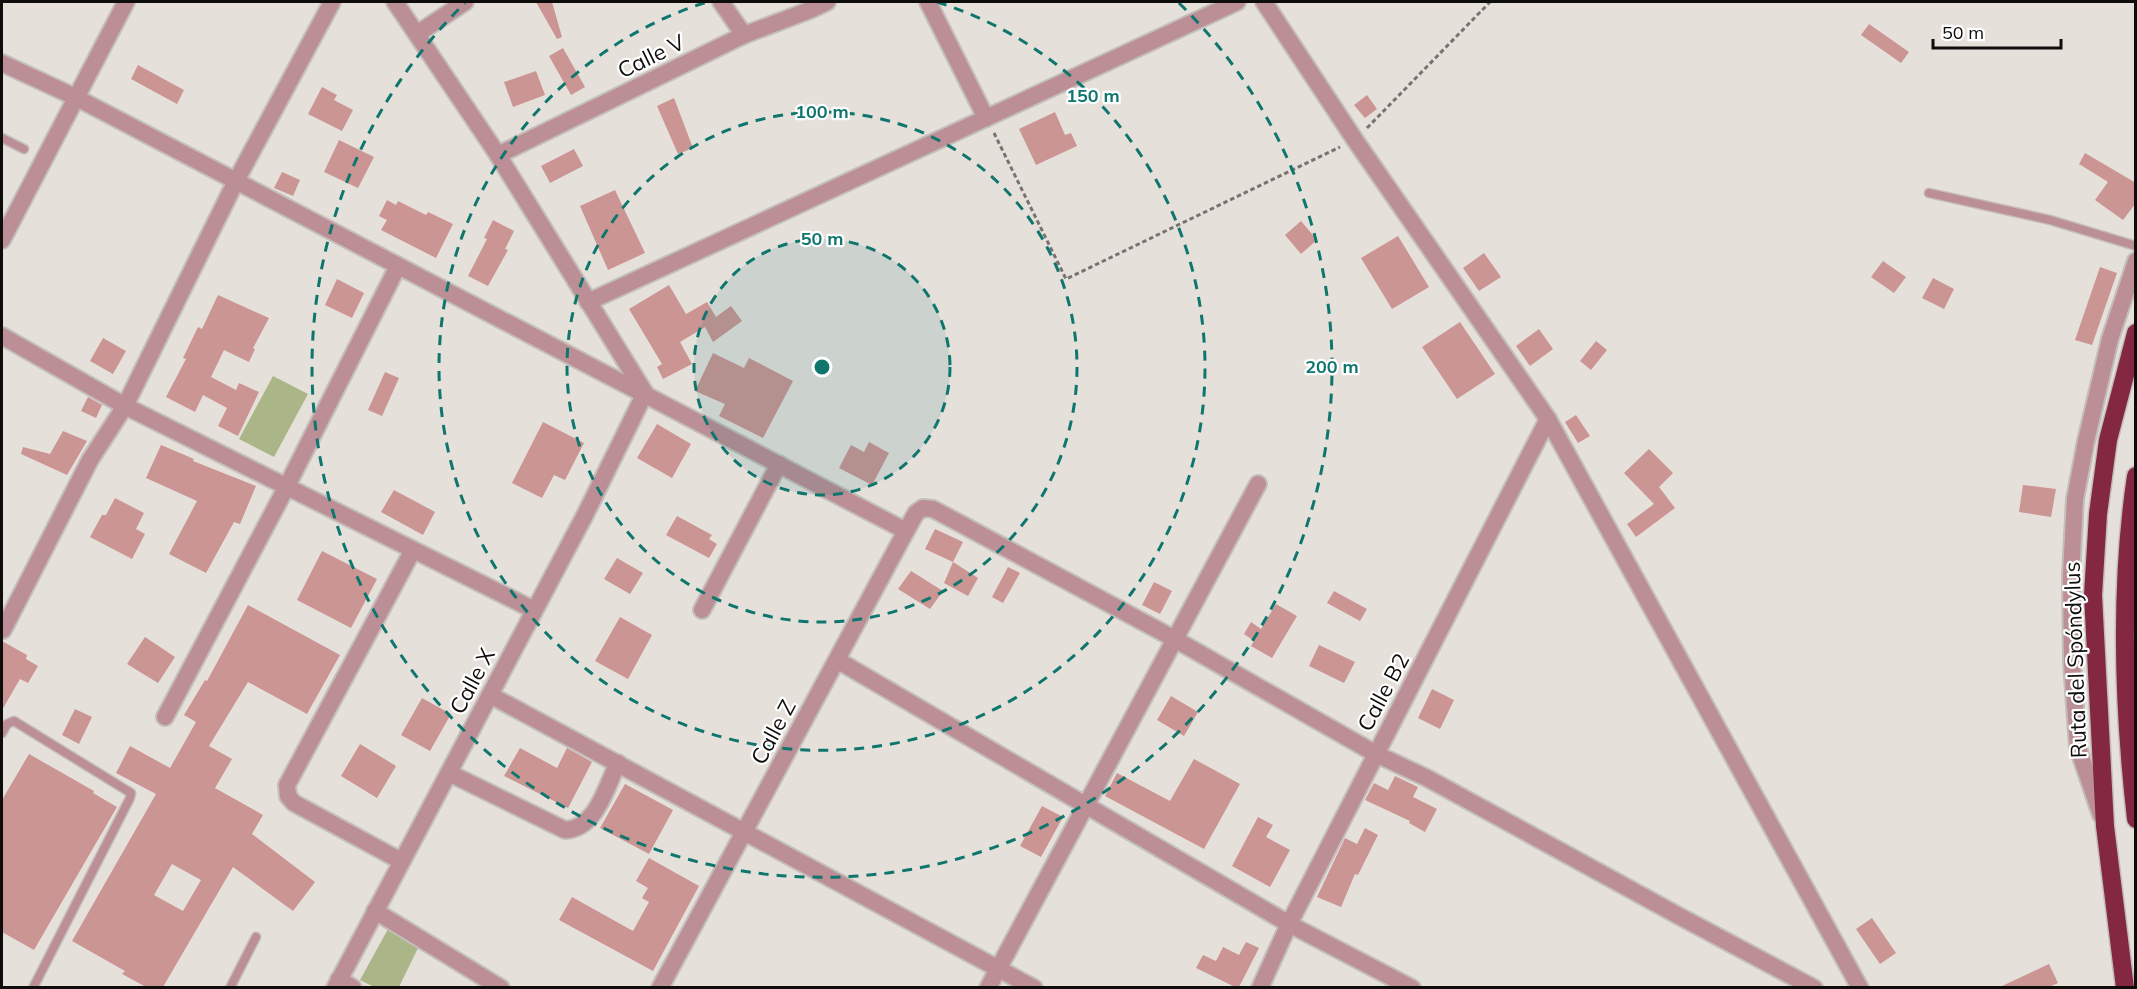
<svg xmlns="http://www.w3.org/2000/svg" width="2137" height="989" font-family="Mulish,sans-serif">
	<rect width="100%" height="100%" fill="#e6e0db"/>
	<g fill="#abb688">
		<polygon points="273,376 308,394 274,457 239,439"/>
		<polygon points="388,929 419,946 399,987 374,987 360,980"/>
	</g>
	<g fill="#cb9593" fill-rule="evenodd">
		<polygon points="536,2 552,2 562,37 557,39"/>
		<polygon points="1869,24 1909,52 1901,63 1861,35"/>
		<polygon points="563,48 585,87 571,95 549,56"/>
		<polygon points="138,65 184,90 177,104 131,79"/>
		<polygon points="536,71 545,95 513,107 504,82"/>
		<polygon points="322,87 337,95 334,100 353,110 342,131 308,114"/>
		<polygon points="1367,95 1377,109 1365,118 1354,105"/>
		<polygon points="674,98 693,148 678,154 657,106"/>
		<polygon points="1055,112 1065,135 1071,133 1077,146 1036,165 1019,129"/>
		<polygon points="339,140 374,157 358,188 324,172"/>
		<polygon points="574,149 583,166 550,183 541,166"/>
		<polygon points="2085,153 2136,183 2136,203 2123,220 2095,200 2108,182 2079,164"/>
		<polygon points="282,172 300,180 293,196 274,188"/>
		<polygon points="615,190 645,253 608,270 580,206"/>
		<polygon points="387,200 396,205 398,201 426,215 428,212 453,224 436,258 381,230 387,220 379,216"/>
		<polygon points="493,220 514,231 505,249 508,250 488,286 468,276 487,239 484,238"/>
		<polygon points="1301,221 1317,240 1301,254 1285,235"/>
		<polygon points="1398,236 1429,287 1392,309 1361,258"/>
		<polygon points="1484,253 1501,277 1479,291 1463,268"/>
		<polygon points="1883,261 1906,277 1894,293 1871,277"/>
		<polygon points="2100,267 2117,273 2092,345 2075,340"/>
		<polygon points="1933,278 1954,289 1944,309 1922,298"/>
		<polygon points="337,279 364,293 352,318 325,305"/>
		<polygon points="669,285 686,314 707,302 716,317 731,306 742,321 713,342 705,327 680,342 692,364 663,379 657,367 662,364 629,309"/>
		<polygon points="218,295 269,318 253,348 255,349 249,362 224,350 211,377 236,390 239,383 259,392 238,436 218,426 227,408 203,395 195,412 166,397 186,359 183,358 198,327 202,329"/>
		<polygon points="1460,322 1495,374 1457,399 1422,347"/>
		<polygon points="1539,329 1553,349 1530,366 1516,346"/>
		<polygon points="103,338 126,351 113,374 90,361"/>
		<polygon points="1596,341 1607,350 1591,370 1580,361"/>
		<polygon points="713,353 744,368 749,358 793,381 763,438 719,416 725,404 695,391"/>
		<polygon points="385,372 399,378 382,416 368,410"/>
		<polygon points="88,397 102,405 96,418 81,411"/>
		<polygon points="1576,415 1590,436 1578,443 1565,422"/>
		<polygon points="543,422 584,443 565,480 554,475 542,498 512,483"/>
		<polygon points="657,424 691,444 672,478 637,458"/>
		<polygon points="63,431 87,441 67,475 21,454 23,447 50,454"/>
		<polygon points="869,442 889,453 872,485 839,468 851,445 864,452"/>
		<polygon points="161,445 194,459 193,461 256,486 240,524 234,522 206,573 169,554 197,501 146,478"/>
		<polygon points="1649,449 1673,473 1659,487 1675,508 1636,537 1627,524 1654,504 1624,473"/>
		<polygon points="2023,485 2056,489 2051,517 2019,512"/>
		<polygon points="394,490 435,512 423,535 381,512"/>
		<polygon points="115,498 144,513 136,529 145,534 132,559 90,537 102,515 106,515"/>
		<polygon points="677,516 712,535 709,539 717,544 709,558 666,535"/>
		<polygon points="935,529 963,542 953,562 925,549"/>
		<polygon points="322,551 377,579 351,628 297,600"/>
		<polygon points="617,558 643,573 630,594 604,579"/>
		<polygon points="953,562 978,578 968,596 944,583"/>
		<polygon points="1008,567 1020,573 1003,603 992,597"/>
		<polygon points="911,571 943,591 930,609 898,589"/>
		<polygon points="1154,582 1172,591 1160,614 1142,605"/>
		<polygon points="1334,591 1367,609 1360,621 1327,603"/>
		<polygon points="1276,604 1297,616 1272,658 1251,646 1254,641 1244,634 1251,622 1261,629"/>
		<path d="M248,605L340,655L307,714L248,682L209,746L232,759L215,788L263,815L252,834L315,882L293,911L233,867L163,987H146L122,974L125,971L72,941L156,794L116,773L130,746L170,768L196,722L184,715L205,680L207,681ZM172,864L201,880L183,911L154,895Z"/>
		<polygon points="620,617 652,635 628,679 595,661"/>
		<polygon points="145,637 175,657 158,683 127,664"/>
		<polygon points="2,641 27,655 26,659 38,666 28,683 20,679 2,710"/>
		<polygon points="1319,645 1355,662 1344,683 1309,666"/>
		<polygon points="1432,689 1454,700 1440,729 1418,718"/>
		<polygon points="1171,696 1198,712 1184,736 1157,720"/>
		<polygon points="422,698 451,714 430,751 401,735"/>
		<polygon points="75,709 92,717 79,744 62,735"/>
		<polygon points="360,744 396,766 377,798 341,776"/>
		<polygon points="520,748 557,768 567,748 592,762 568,808 504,776"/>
		<polygon points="29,754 94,791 93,793 117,807 34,950 2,932 2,800"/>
		<polygon points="1194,759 1240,784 1204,849 1105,796 1117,773 1170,801"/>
		<polygon points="1395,776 1418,787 1413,797 1437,809 1425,832 1409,823 1410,821 1365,800 1374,783 1388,790"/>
		<polygon points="625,784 673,810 649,854 600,828"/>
		<polygon points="1042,806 1063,817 1041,857 1020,846"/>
		<polygon points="1258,817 1273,825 1266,837 1290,850 1270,887 1232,866"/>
		<polygon points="1365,828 1378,835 1358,875 1355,874 1341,907 1317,897 1345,838 1357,844"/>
		<polygon points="649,858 699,886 653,971 559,920 572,897 633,931 649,902 642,898 648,888 636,881"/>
		<polygon points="1872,918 1896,953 1880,964 1856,929"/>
		<polygon points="1246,942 1259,948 1239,987 1235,987 1196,968 1203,955 1216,961 1223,947 1239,955"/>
		<polygon points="2049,964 2058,983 2049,987 2000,987"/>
	</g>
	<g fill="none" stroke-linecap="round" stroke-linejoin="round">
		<g stroke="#c4beba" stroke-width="11">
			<g id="lane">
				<polyline points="2,138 24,149"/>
				<polyline points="1929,193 2050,220 2136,246"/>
				<polyline points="2,733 7,724 14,721 131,793 130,798 33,988"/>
				<polyline points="230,988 256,937"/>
			</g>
		</g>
		<g stroke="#c4beba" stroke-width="20">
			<g id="street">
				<polyline points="721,2 744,35"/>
				<polyline points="928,2 986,118"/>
				<polyline points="1264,2 1355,140 1548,419 1860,988"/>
				<polyline points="417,34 465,2"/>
				<polyline points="2,63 75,97 906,531"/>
				<polyline points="498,155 744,35 810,10 827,2"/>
				<polyline points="2,240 126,2"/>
				<polyline points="588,302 1237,2"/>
				<polyline points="2,336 125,406 534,610"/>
				<polyline points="702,610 779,464"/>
				<polyline points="3,630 90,460 125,406 236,181 332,2"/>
				<polyline points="837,660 1289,924 1412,988"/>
				<polyline points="490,695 1034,988"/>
				<polyline points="165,717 287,486 398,266"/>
				<path d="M449,773L565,830C596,829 606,787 618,763"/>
				<polyline points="2101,815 2078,748 2072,663 2071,574 2075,499 2086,441 2110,339 2136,261"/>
				<polyline points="401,861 294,803 288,796 287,785 413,550"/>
				<polyline points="375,911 501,988"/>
				<polyline points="339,979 353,988"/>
				<polyline points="335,988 586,513 645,393 498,155 395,2"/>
				<polyline points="660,988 906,531 916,513 923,508 933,509 1171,637 1376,754 1427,778 1679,916 1814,988"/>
				<polyline points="988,988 1258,484"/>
				<polyline points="1260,988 1289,924 1548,419"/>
			</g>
		</g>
		<g stroke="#c4beba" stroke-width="21">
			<g id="highway">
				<path d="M2136,476C2119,590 2123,705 2136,819"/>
				<polyline points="2125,988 2105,826 2093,595 2098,514 2108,440 2136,333"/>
			</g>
		</g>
		<g stroke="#777370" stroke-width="3" stroke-dasharray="4.5 3" stroke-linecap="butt">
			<polyline points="1367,128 1490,2"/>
			<polyline points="994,133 1066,279 1340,147"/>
		</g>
		<use href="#lane" stroke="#bc8e95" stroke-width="8"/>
		<use href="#street" stroke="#bc8e95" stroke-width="16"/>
		<use href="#highway" stroke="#842841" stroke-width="18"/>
	</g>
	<circle cx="822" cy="367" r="128" fill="#0f766e" fill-opacity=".12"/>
	<g fill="none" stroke="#0f766e" stroke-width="3" stroke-dasharray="10 8">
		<circle cx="822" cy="367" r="128"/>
		<circle cx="822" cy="367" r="255"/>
		<path d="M937 2A383 383 0 1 1 707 2"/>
		<path d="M1179 3A510 510 0 1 1 465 3"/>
	</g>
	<g text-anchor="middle" stroke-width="4.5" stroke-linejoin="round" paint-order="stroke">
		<g font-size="22" fill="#0f0d0c" stroke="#fff">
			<text transform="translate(651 56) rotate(-26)" y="8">Calle V</text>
			<text transform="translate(2075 660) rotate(-92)" y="8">Ruta del Spóndylus</text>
			<text transform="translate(472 681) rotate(-62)" y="8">Calle X</text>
			<text transform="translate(1383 692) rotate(-62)" y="8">Calle B2</text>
			<text transform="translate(773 732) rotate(-62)" y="8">Calle Z</text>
		</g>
	</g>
	<circle cx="822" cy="367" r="9" fill="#0f766e" stroke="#fff" stroke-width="3"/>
	<g font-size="18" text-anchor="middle" font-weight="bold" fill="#0f766e" stroke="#fff" stroke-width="4.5" stroke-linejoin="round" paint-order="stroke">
		<text x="1093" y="102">150 m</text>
		<text x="822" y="118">100 m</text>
		<text x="822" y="245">50 m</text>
		<text x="1332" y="373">200 m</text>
	</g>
	<rect width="2137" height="989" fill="none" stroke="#0f0d0c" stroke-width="6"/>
	<path d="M1933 39v9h128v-9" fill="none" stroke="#0f0d0c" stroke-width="3"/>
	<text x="1942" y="39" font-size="18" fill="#0f0d0c" stroke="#ffffff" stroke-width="4.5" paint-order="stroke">50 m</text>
</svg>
